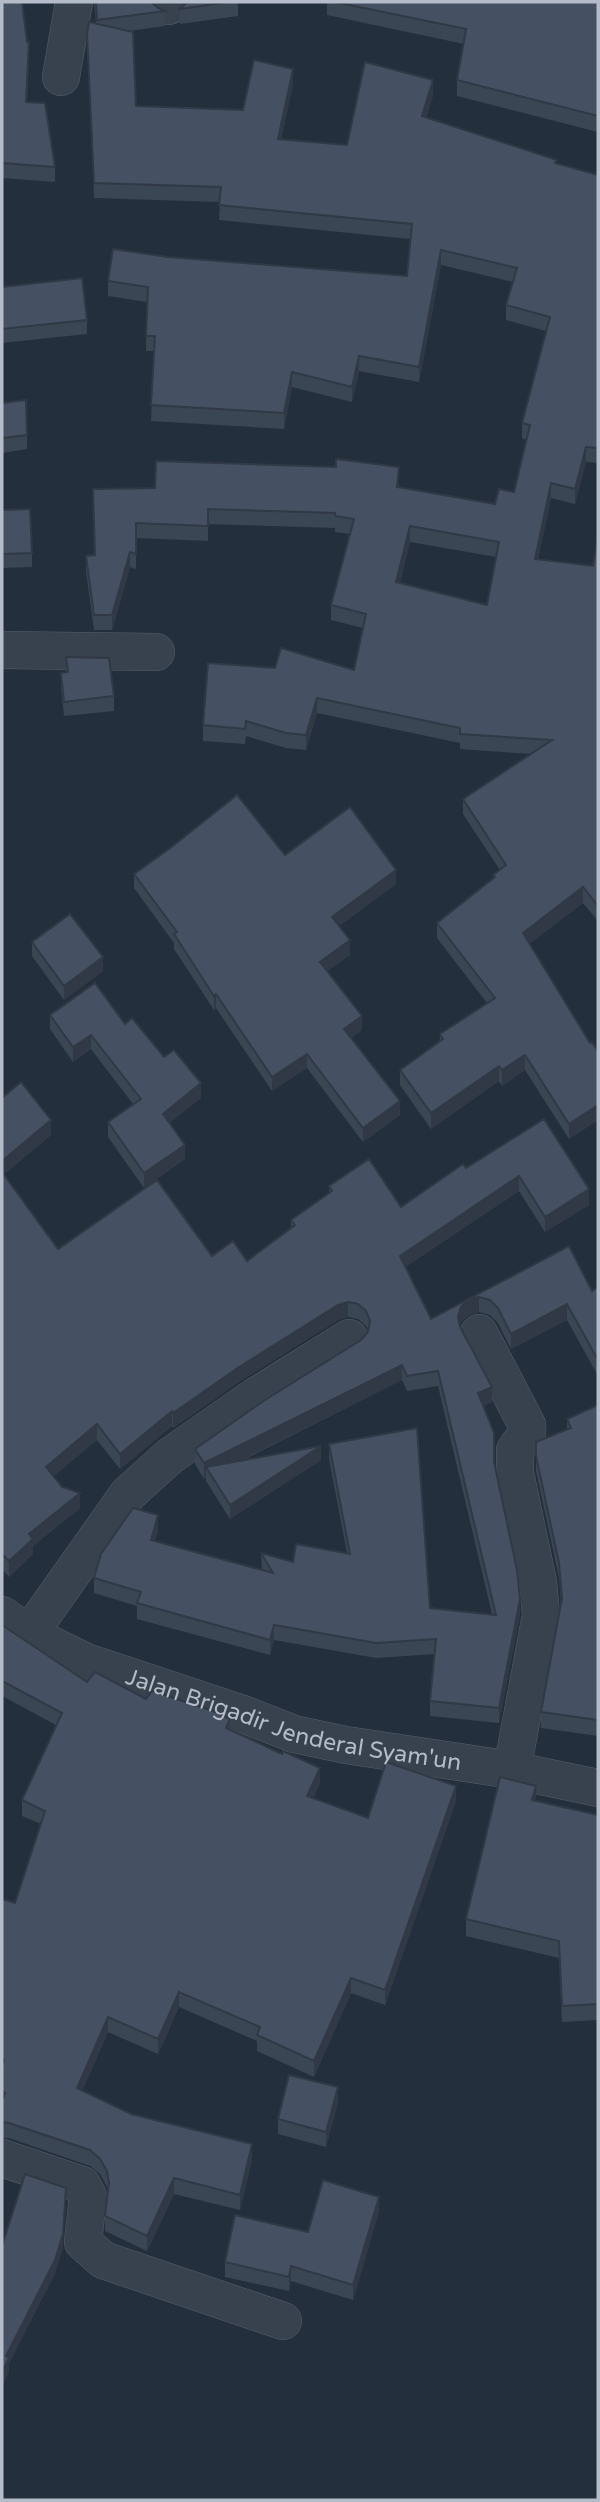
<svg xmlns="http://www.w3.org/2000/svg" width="600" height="2502" font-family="'Varela Round',sans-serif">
	<rect width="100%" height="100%" fill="#242f3e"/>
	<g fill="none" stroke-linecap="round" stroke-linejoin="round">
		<g stroke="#565f6c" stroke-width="38">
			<g id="minor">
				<polyline points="169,2 169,6"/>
				<polyline points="61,77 74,2"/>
				<polyline points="2,650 156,652"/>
				<path d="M479,1333L527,1425C529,1439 520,1440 515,1450V1473L538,1582L541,1615L512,1770"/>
				<path id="s1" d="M2,1615L29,1634L86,1662L240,1713L294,1734L346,1745L512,1770L598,1788"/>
				<polyline points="29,1634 128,1494 170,1456 250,1400 349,1338"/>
				<polyline points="2,2158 82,2185 88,2196 83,2242 103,2260 283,2321"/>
			</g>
		</g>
		<use href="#minor" stroke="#38414e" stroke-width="37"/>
	</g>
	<g fill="#3b4654" fill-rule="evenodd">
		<polygon points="2,2 29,58 27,102 55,167 55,182 2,178"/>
		<path d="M94,2H151L158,8L165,11V26L129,31L136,106L243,110L293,84L281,139L347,145L433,95L426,118L557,163L598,175V463L586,462L575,504L551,498L538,559L593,566L598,539V921L583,903L529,944L590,1043L598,1052V1120L569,1139L525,1070L502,1086L499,1081L431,1129L400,1085V1070L440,1042V1034L487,1003L437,938V923L493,879V875L500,870L463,814V799L531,754L460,749V743L317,713L306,750L286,748L246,736L245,744L203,741V725L275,668L354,670L363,628L331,620V605L350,534L335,532V528L208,524V541L136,538V569L130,567L112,630H94L86,571V556L94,555L93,489L399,483V487L495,504L514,492L526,440L522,438V423L546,331L506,320V305L513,282L441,265L419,382L359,371L352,402L292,387L284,429L151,421L154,351H146L147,302L108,296V281L168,257L407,276L410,239L219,220L220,202L94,198L87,34L96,23ZM410,542L496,557L487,605L400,583Z"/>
		<polygon points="187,2 238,2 238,16 180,24 180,9"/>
		<polygon points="327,2 598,2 598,132 457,96 457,80 464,44 327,15"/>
		<polygon points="2,287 87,320 87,334 2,343"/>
		<polygon points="2,403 27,435 27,449 2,453"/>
		<polygon points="2,510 32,553 32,567 2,568"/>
		<polygon points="66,657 114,696 114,711 64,716 61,688 61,673 66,672"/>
		<polygon points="285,855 396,884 339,926 350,955 327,971 362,1030 351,1038 400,1115 363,1142 307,1068 272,1091 216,1008 214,1010 174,949 174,943 134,888 134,874"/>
		<polygon points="32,942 103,971 64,1000 32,956"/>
		<polygon points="50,1015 125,1024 164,1057 201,1098 169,1123 185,1159 144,1188 108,1137 108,1122 133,1104 91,1049 73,1062 50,1029"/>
		<polygon points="2,1098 51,1135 3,1175 58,1249 212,1256 247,1261 291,1227 291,1220 329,1193 329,1186 401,1207 466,1168 544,1119 589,1205 545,1232 519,1191 405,1267 431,1319 569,1246 592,1291 598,1287 598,1376 567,1320 511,1349 498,1323 490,1315 479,1312 469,1315 461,1322 460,1325 492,1402 483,1406 494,1462 520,1614 499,1723 430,1716 430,1701 435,1654 376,1658 274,1640 270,1655 137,1619 137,1606 94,1593 94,1578 158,1530 155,1541 262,1570 261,1553 293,1562 347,1553 329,1459 329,1444 430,1608 492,1614 438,1386 407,1391 402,1380 241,1461 321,1460 230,1519 206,1481 206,1478 204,1479 195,1464 195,1449 361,1340 368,1331 366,1326 358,1319 348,1317 338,1320 239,1382 173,1428 172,1426 120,1469 97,1440 53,1476 80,1508 33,1546 33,1554 9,1577 2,1569"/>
		<polygon points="598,1405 598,1736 541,1728 541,1712 561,1603 559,1578 536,1471 536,1442 567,1429 567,1419"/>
		<polygon points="2,1625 87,1682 146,1699 230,1730 320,1783 313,1799 368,1818 456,1801 385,2005 351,1993 314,2077 257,2051 257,2041 179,2007 158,2054 108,2032 82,2091 131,2114 252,2160 240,2210 174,2194 147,2251 105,2231 105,2216 108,2193 107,2187 100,2174 90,2166 9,2138 2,2138 2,1900 15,1903 41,1824 22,1816 22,1800 56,1725 2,1696"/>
		<polygon points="536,1801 598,1815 598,2020 562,2022 559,1958 466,1936 466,1919"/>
		<polygon points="338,2102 326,2147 278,2134 278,2119"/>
		<polygon points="379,2211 353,2300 291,2281 289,2291 225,2277 225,2262 308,2232"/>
	</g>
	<g fill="#303945">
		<polygon points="29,42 29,58 26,118 26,102"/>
		<polygon points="293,69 293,84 278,154 278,139"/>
		<polygon points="433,80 433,95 422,132 422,116"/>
		<polygon points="441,250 441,265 419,382 419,367"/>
		<polygon points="359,356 359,371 352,402 352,387"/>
		<polygon points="292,372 292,387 284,429 284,413"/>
		<polygon points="586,447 586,462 575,504 575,489"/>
		<polygon points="551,483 551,498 535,574 535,559"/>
		<polygon points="410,526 410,542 396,598 396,582"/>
		<polygon points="130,552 130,567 112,630 112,615"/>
		<polygon points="317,698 317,713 306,750 306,735"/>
		<polygon points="396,870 396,884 332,931 332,917"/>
		<polygon points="583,887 583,903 523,949 523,933"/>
		<polygon points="350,940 350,955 320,977 320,962"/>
		<polygon points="103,957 103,971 64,1000 64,986"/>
		<polygon points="216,994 216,1008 214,1010 214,996"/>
		<polygon points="362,1016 362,1030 344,1043 344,1029"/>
		<polygon points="91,1035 91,1049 73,1062 73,1047"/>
		<polygon points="307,1054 307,1068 272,1091 272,1077"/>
		<polygon points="525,1055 525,1070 502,1086 502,1070"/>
		<polygon points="499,1066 499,1081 431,1129 431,1113"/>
		<polygon points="201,1083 201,1098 163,1128 163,1114"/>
		<polygon points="400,1101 400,1115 363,1142 363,1128"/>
		<polygon points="598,1105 598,1120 569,1139 569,1124"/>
		<polygon points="51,1120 51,1135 2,1176 2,1161"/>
		<polygon points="185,1145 185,1159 144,1188 144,1173"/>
		<polygon points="519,1176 519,1191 400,1271 400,1256"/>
		<polygon points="589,1189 589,1205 545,1232 545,1217"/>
		<polygon points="479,1297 479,1312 469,1315 461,1322 458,1331 458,1316 461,1307 469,1299"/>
		<polygon points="348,1302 348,1317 338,1320 239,1382 173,1428 173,1413 239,1367 338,1305"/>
		<polygon points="567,1304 567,1320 511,1349 511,1334"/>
		<polygon points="402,1365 402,1380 211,1475 206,1467 206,1478 204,1479 204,1463"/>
		<polygon points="492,1387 492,1402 478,1409 478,1393"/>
		<polygon points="172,1411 172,1426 120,1469 120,1454"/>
		<polygon points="97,1424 97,1440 46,1483 46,1467"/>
		<polygon points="321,1446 321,1460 230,1519 230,1505"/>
		<polygon points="80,1493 80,1508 33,1546 33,1554 9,1577 9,1561 29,1534"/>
		<polygon points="158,1515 158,1530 151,1555 151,1540"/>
		<polygon points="520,1599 520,1614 499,1723 499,1708"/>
		<polygon points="274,1625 274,1640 270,1655 270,1640"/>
		<polygon points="320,1768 320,1783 307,1812 307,1796"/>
		<polygon points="456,1786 456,1801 385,2005 385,1990"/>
		<polygon points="536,1786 536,1802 532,1800"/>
		<polygon points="351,1978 351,1993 314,2077 314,2061"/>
		<polygon points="179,1992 179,2007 158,2054 158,2039"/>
		<polygon points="108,2017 108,2032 77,2103 77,2088"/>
		<polygon points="338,2087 338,2102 326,2147 326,2132"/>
		<polygon points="252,2144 252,2160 240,2210 240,2195"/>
		<polygon points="174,2178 174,2194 147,2251 147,2236"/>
		<polygon points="66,2188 63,2248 55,2274 9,2364 9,2372 2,2386 2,2372 6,2356"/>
		<polygon points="379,2197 379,2211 353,2300 353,2285"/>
		<polygon points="291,2266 291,2281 289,2291 289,2277"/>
	</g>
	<g fill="#455162" stroke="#303945" stroke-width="2" fill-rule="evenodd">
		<polygon points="2,2 22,2 27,42 29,42 26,102 45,103 55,167 2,163"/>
		<polygon points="96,2 151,2 158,8 165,11 97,20"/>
		<polygon points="187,2 228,2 180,9"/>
		<polygon points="335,2 598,2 598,116 457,80 466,29"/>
		<path d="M89,22L133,32L136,106L243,110L254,60L293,69L278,139L347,145L365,62L433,80L422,116L557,160L555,163L598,175V448L586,447L575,489L551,483L535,559L593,566L598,539V906L583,887L523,933L590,1043L592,1042L598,1052V1105L569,1124L525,1055L502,1070L499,1066L431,1113L400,1070L443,1039L440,1034L495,998L437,923L495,877L493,875L506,865L463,799L552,740L460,734V728L317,698L306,735L286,733L246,721L245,729L203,725L208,663L275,668L281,648L354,670L366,614L331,605L354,519L335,516V513L208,509V526L136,523V554L130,552L112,615H94L86,556L95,555L93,489L155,488L156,461L336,467V459L399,467L397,487L495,504L499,489L514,492L530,425L522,423L550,317L506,305L517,268L441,250L419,367L359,356L352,387L292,372L284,413L151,405L155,336H146L148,287L108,281L113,249L168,257L407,276L412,224L219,205L221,187L94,183L87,34ZM410,526L499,542L487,605L396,582Z"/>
		<polygon points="82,278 87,320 2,329 2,287"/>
		<polygon points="26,400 27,435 2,438 2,403"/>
		<polygon points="30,509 32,553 2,554 2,510"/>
		<polygon points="66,657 109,658 114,696 64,702 61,673 68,672"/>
		<polygon points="237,795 285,855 350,807 396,870 332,917 350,940 320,962 362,1016 344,1029 400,1101 363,1128 307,1054 272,1077 216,994 214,996 174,934 177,932 134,874 169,849"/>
		<polygon points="70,914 103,957 64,986 32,942"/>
		<polygon points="95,983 125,1024 132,1018 164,1057 174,1050 201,1083 163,1114 185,1145 144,1173 108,1122 141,1099 91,1035 73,1047 50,1015"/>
		<polygon points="21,1082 51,1120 2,1161 2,1098"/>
		<polygon points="544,1119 589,1189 545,1217 519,1176 400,1256 431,1319 569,1246 592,1291 598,1287 598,1360 567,1304 511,1334 498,1308 490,1300 479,1297 469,1299 461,1307 458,1316 460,1327 492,1387 478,1393 494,1433 494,1462 517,1570 520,1599 499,1708 430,1701 436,1639 376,1643 274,1625 270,1640 137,1603 141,1592 94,1578 101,1554 133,1508 158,1515 151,1540 273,1573 261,1553 293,1562 296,1544 350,1554 329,1444 417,1428 430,1608 496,1615 438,1371 407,1376 402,1365 204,1463 195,1449 262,1402 361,1340 368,1332 370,1321 366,1311 358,1304 348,1302 338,1305 239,1367 173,1413 172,1411 120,1454 97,1424 46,1467 62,1487 80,1493 29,1534 33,1539 9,1561 2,1554 2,1172 58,1249 157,1180 212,1256 233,1241 247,1261 295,1225 291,1220 332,1191 329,1186 369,1159 401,1207 463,1164 466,1168"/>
		<polygon points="598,1405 598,1720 541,1712 562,1598 559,1563 536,1456 536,1442 571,1428 567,1419"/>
		<polygon points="321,1446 230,1505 206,1467"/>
		<polygon points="2,1625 87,1682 95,1672 146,1699 152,1691 213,1711 230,1719 226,1728 282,1754 283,1751 320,1768 307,1796 368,1818 386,1762 456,1786 385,1990 351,1978 314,2061 257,2035 260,2027 179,1992 158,2039 108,2017 77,2088 131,2114 252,2144 240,2195 174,2178 147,2236 105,2216 109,2183 107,2171 100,2159 90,2150 9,2123 2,2122 2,2101 5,2093 2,2091 2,2066 4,2060 2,2059 2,1900 6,1900 15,1903 45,1811 22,1800 62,1713 2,1681"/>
		<polygon points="500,1777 536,1786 532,1800 598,1815 598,2004 562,2006 559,1941 466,1919"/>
		<polygon points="289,2075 338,2087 326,2132 278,2119"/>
		<polygon points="25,2174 66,2188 63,2234 55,2260 6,2356 9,2358 2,2372 2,2246"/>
		<polygon points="323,2180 379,2197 353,2285 291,2266 289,2277 225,2262 235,2215 308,2232"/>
	</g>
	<g text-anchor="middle" stroke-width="7" stroke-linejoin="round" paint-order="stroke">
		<g font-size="23" fill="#b4bcc9" stroke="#1d2633">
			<text dy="8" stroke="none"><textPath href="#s1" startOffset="313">Jalan Brigadir Jenderal Syam'un</textPath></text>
		</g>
	</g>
	<rect width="600" height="2502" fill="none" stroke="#b4bcc9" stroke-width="7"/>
</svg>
